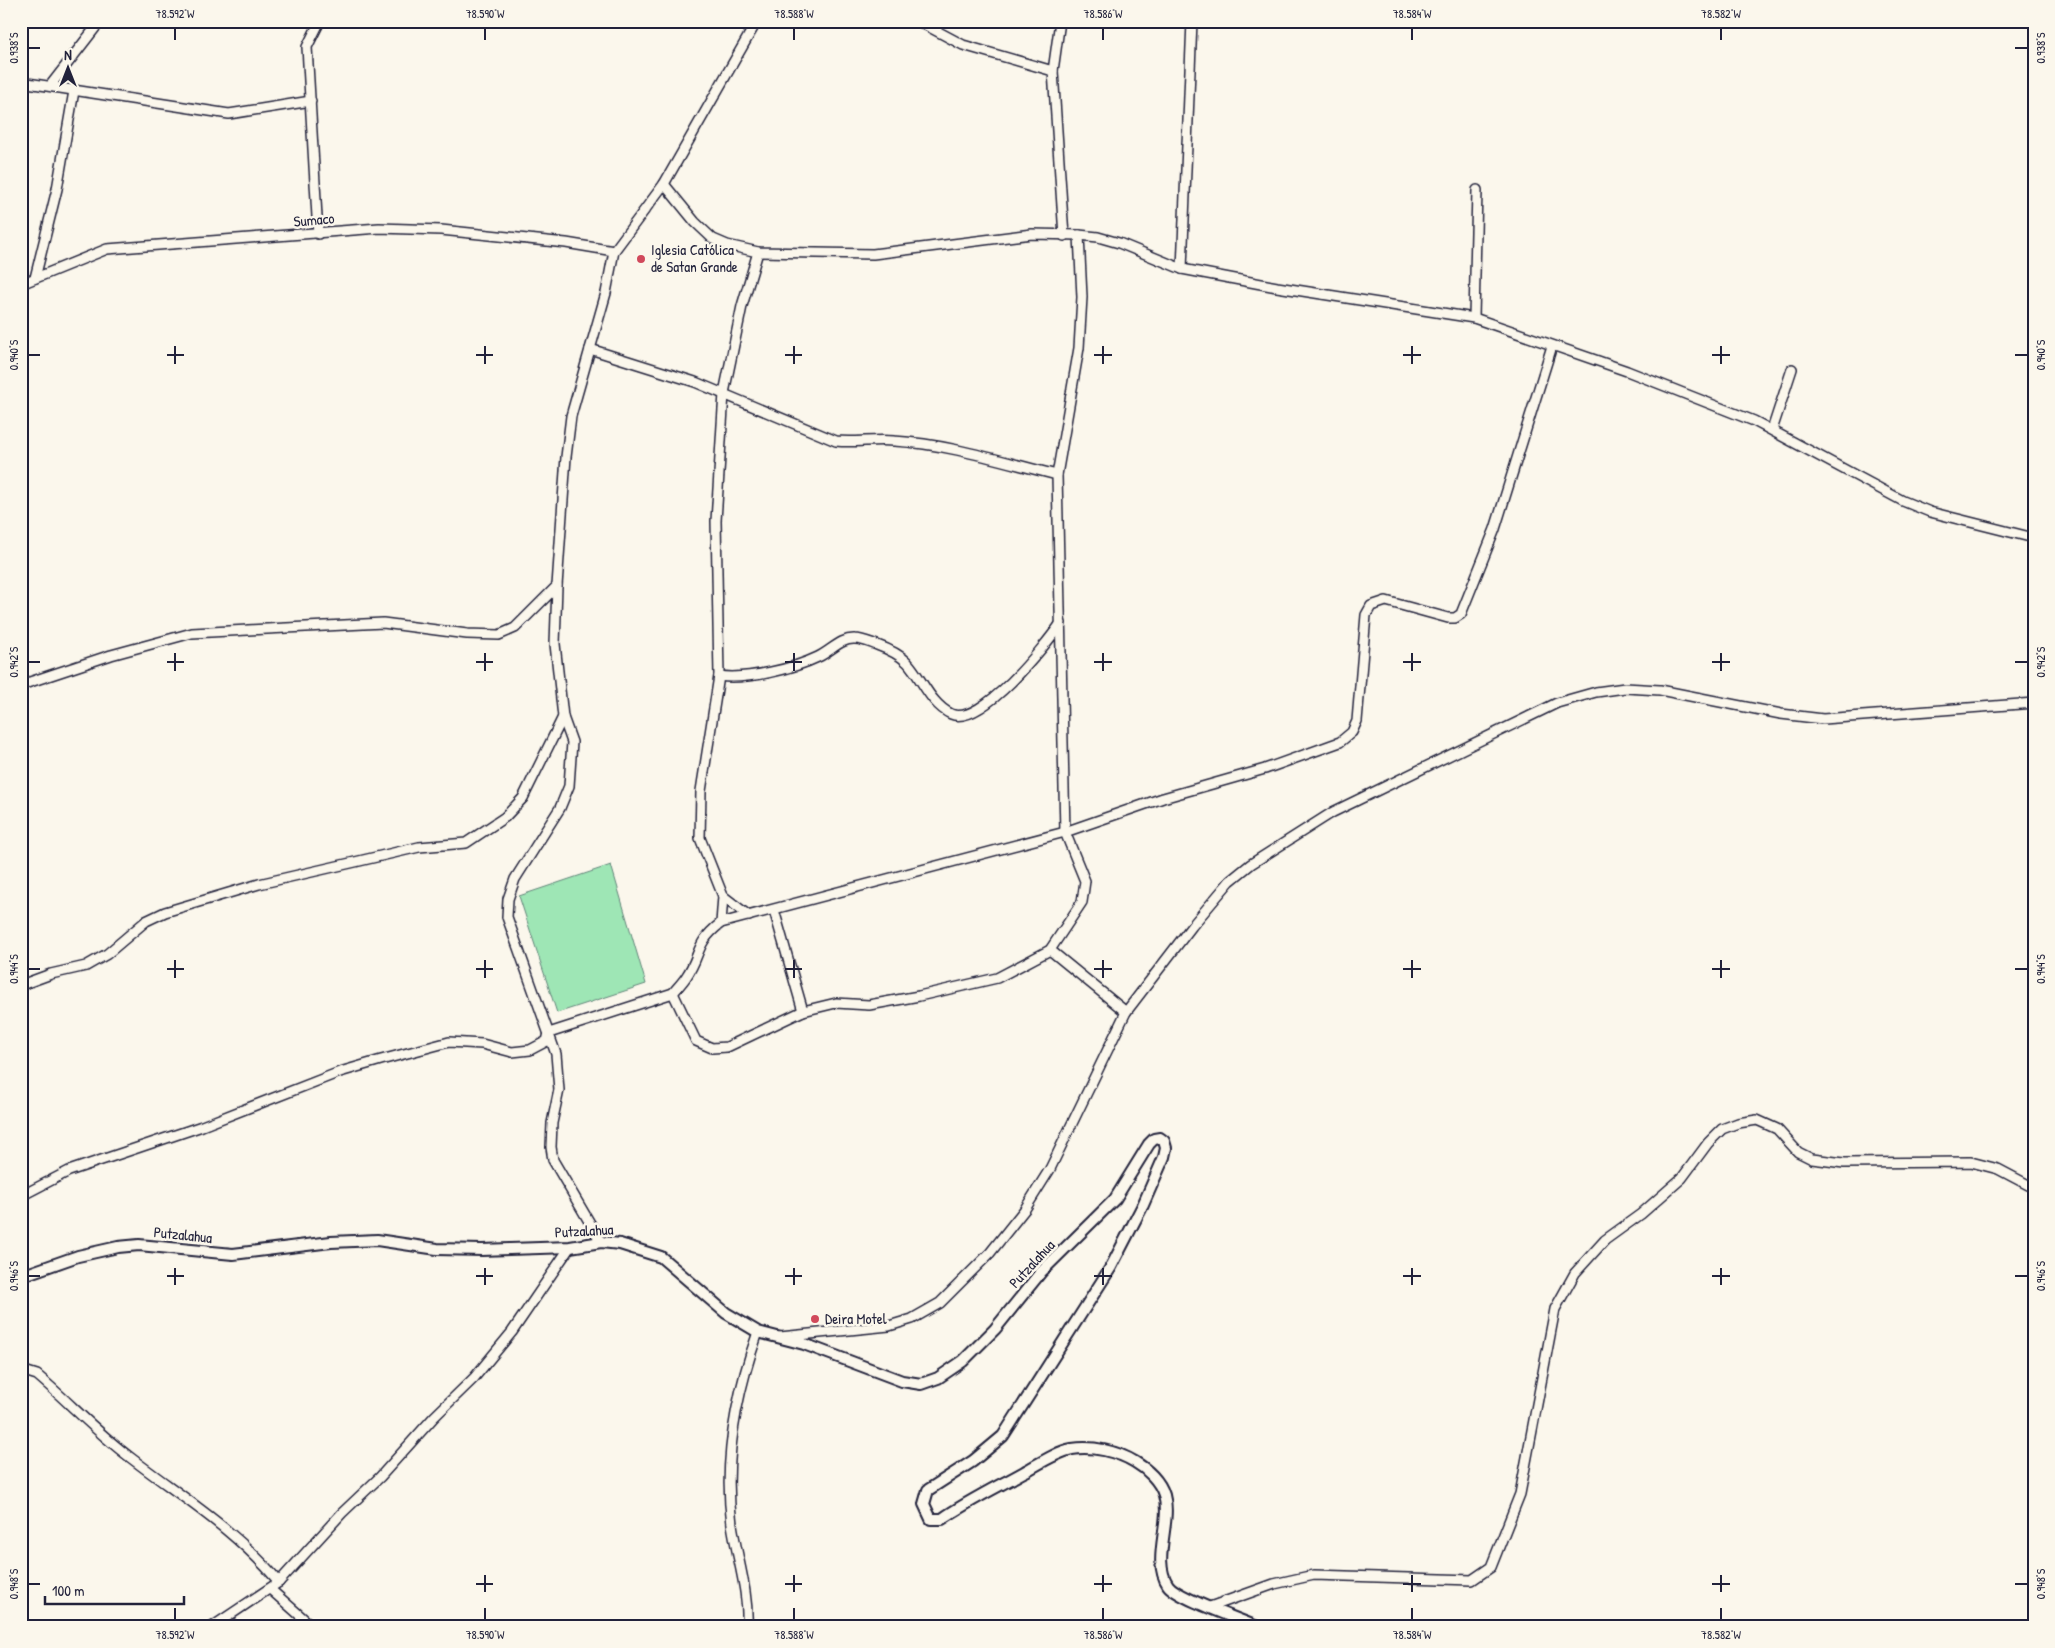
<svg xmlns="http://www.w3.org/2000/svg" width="2055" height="1648" font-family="'Patrick Hand',sans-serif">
	<rect width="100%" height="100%" fill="#fbf7ec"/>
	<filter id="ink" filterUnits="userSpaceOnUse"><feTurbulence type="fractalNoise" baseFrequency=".02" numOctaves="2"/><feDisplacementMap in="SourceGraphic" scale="10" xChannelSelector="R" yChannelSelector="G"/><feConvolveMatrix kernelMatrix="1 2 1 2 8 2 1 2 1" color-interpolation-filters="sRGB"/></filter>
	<g filter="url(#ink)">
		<polygon fill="#9ee6b5" stroke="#608478" points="611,865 646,984 557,1013 519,896"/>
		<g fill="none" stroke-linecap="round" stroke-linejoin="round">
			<g stroke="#22223b" stroke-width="12">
				<g id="minor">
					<polyline points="918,21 963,45 1053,71"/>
					<polyline points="1060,21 1053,71 1064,236"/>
					<polyline points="21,82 229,114 311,101"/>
					<polyline points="50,86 95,28 98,21"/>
					<polyline points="664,184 695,222 713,239 727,245 758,252 873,254 1032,234 1079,235 1098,237 1119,243 1182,269 1277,287 1474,318 1627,371 1754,421 1903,501 1930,512 2034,538"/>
					<polyline points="318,234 307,47 320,21"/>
					<polyline points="1182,269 1192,21"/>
					<polyline points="35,278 57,189 74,91"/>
					<polyline points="21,284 107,249 379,228 441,230 566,243 614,251"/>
					<polyline points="1474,318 1477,190"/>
					<path d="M590,349L695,382L836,441C856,443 875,439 894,441C949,444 1004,462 1057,475"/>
					<polyline points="1772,430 1792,369"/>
					<path d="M719,676C746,680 793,669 818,657C831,651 841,638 855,639C862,639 871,643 877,645C888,649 899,654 907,662C922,678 930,704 951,714C980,728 1046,645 1061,623"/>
					<polyline points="21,685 111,655 192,633 383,623 467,634 499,635 515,628 557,586"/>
					<polyline points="723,896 749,916"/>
					<polyline points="774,910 803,1011"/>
					<polyline points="721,923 723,896 700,838 701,791 719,676 716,521 724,393 742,306 758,252"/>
					<polyline points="1050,950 1126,1012"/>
					<polyline points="21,985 51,974 86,966 107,954 146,921 165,912 259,884 355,862 419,847 466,843 505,817 523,798 563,717"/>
					<path d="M673,993C677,988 682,983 686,977C702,954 694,944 721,923L1065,832L1163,798L1265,769L1340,742L1352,732L1357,721L1366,615L1371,606L1386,601L1448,618H1455L1461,614L1495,529L1552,346"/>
					<polyline points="21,1196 69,1171 202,1126 340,1072 381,1060 449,1042 482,1044 512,1052 530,1050 547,1041 549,1033 673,993 696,1041 712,1048 727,1047 803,1011 836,1003 869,1005 919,996 997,978 1050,950 1082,902 1085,881 1065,832 1057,475 1079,348 1082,297 1079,235"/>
					<polyline points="601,1242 553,1160 551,1147 552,1123 559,1090 556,1054 507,917 508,899 515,879 560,808 569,786 572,742 563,717 555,644 557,586 566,457 571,416 606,293 614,251 664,184 757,21"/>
					<polyline points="780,1337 889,1326 912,1319 940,1303 990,1253 1025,1209 1050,1169 1126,1012 1192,926 1230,881 1251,864 1333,812 1557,703 1596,692 1625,688 1660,690 1781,714 1823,719 2034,703"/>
					<path d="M21,1370L37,1375C69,1402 97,1433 131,1458C183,1498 237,1531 279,1582"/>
					<polyline points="270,1589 313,1627"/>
					<polyline points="1210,1607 1274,1584 1314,1575 1472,1580 1491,1567 1520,1494 1555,1309 1575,1273 1605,1240 1641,1214 1682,1178 1708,1143 1722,1129 1738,1123 1757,1120 1777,1129 1798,1152 1812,1159 1844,1163 1971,1162 1998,1169 2034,1188"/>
					<polyline points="212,1627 279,1582 342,1513 380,1477 434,1417 474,1378 512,1332 570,1247"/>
					<path d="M747,1627C749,1592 737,1558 732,1524C723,1461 737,1392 758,1332"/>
				</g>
			</g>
			<g stroke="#22223b" stroke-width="14">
				<path id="tertiary" d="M21,1276L78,1256L118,1247L139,1245L233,1254L331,1242L377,1240L437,1249L482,1250L570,1247L601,1242L620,1244L661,1257L726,1313L758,1332L804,1344L902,1381L921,1384L938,1378L963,1361L995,1329L1041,1272L1115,1199L1149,1144L1154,1139L1160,1138L1164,1141L1166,1148L1164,1157L1143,1205L1111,1267L1003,1436L973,1461L928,1490L924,1504L931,1519H942C968,1501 997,1487 1024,1472C1039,1464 1056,1452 1072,1449C1093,1446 1117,1451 1135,1462C1147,1469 1160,1481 1164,1495C1172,1523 1151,1560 1168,1585C1177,1598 1239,1619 1257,1627"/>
			</g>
			<use href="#minor" stroke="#fbf7ec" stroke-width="9"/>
			<use href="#tertiary" stroke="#fbf7ec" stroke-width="10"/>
		</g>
	</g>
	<path fill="none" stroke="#22223b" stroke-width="2" d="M175,28V40M485,28V40M794,28V40M1103,28V40M1412,28V40M1721,28V40M28,48H40M2015,48H2028M175,346V364M485,346V364M794,346V364M1103,346V364M1412,346V364M1721,346V364M28,355H40M167,355H184M476,355H493M785,355H802M1094,355H1112M1403,355H1421M1712,355H1730M2015,355H2028M175,653V671M485,653V671M794,653V671M1103,653V671M1412,653V671M1721,653V671M28,662H40M167,662H184M476,662H493M785,662H802M1094,662H1112M1403,662H1421M1712,662H1730M2015,662H2028M175,960V978M485,960V978M794,960V978M1103,960V978M1412,960V978M1721,960V978M28,969H40M167,969H184M476,969H493M785,969H802M1094,969H1112M1403,969H1421M1712,969H1730M2015,969H2028M175,1268V1285M485,1268V1285M794,1268V1285M1103,1268V1285M1412,1268V1285M1721,1268V1285M28,1276H40M167,1276H184M476,1276H493M785,1276H802M1094,1276H1112M1403,1276H1421M1712,1276H1730M2015,1276H2028M485,1575V1592M794,1575V1592M1103,1575V1592M1412,1575V1592M1721,1575V1592M28,1584H40M476,1584H493M785,1584H802M1094,1584H1112M1403,1584H1421M1712,1584H1730M2015,1584H2028M175,1608V1620M485,1608V1620M794,1608V1620M1103,1608V1620M1412,1608V1620M1721,1608V1620"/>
	<g fill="#d1495b" stroke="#fbf7ec" stroke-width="2">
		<circle cx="641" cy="259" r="5"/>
		<circle cx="815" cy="1319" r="5"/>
	</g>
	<g text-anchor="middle" stroke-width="5" stroke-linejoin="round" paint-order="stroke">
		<g font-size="15" fill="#22223b" stroke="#fbf7ec">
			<text transform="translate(314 220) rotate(-5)" y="5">Sumaco</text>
			<text transform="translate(584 1231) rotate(-3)" y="5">Putzalahua</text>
			<text transform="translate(183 1235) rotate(6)" y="5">Putzalahua</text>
			<text transform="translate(1032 1264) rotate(-47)" y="5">Putzalahua</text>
		</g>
		<g font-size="15" fill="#22223b" stroke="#fbf7ec" text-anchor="start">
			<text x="651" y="255">Iglesia Católica<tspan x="651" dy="17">de Satan Grande</tspan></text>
			<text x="825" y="1324">Deira Motel</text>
		</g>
	</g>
	<rect width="2055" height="1648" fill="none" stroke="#fbf7ec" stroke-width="55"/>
	<g transform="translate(68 68)" stroke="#fbf7ec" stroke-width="4" paint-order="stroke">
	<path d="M0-4L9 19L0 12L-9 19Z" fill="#22223b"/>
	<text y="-8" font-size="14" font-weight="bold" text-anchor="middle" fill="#22223b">N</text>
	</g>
	<path d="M45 1596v8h139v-8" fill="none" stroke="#22223b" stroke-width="2.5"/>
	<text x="52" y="1596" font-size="15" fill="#22223b" stroke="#fbf7ec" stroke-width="4" paint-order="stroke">100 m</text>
	<rect x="28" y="28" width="2000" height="1592" fill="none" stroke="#22223b" stroke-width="2"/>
	<g font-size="12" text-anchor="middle" fill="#22223b">
		<text x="175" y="18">78.592°W</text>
		<text x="485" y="18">78.590°W</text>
		<text x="794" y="18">78.588°W</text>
		<text x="1103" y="18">78.586°W</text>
		<text x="1412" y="18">78.584°W</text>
		<text x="1721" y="18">78.582°W</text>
		<text transform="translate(14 48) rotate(-90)" y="4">0.938°S</text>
		<text transform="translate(2041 48) rotate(-90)" y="4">0.938°S</text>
		<text transform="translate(14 355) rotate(-90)" y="4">0.940°S</text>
		<text transform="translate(2041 355) rotate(-90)" y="4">0.940°S</text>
		<text transform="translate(14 662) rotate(-90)" y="4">0.942°S</text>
		<text transform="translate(2041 662) rotate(-90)" y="4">0.942°S</text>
		<text transform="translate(14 969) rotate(-90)" y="4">0.944°S</text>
		<text transform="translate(2041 969) rotate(-90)" y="4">0.944°S</text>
		<text transform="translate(14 1276) rotate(-90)" y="4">0.946°S</text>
		<text transform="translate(2041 1276) rotate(-90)" y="4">0.946°S</text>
		<text transform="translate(14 1584) rotate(-90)" y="4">0.948°S</text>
		<text transform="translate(2041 1584) rotate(-90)" y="4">0.948°S</text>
		<text x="175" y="1639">78.592°W</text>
		<text x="485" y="1639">78.590°W</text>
		<text x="794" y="1639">78.588°W</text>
		<text x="1103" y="1639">78.586°W</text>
		<text x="1412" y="1639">78.584°W</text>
		<text x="1721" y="1639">78.582°W</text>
	</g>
</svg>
